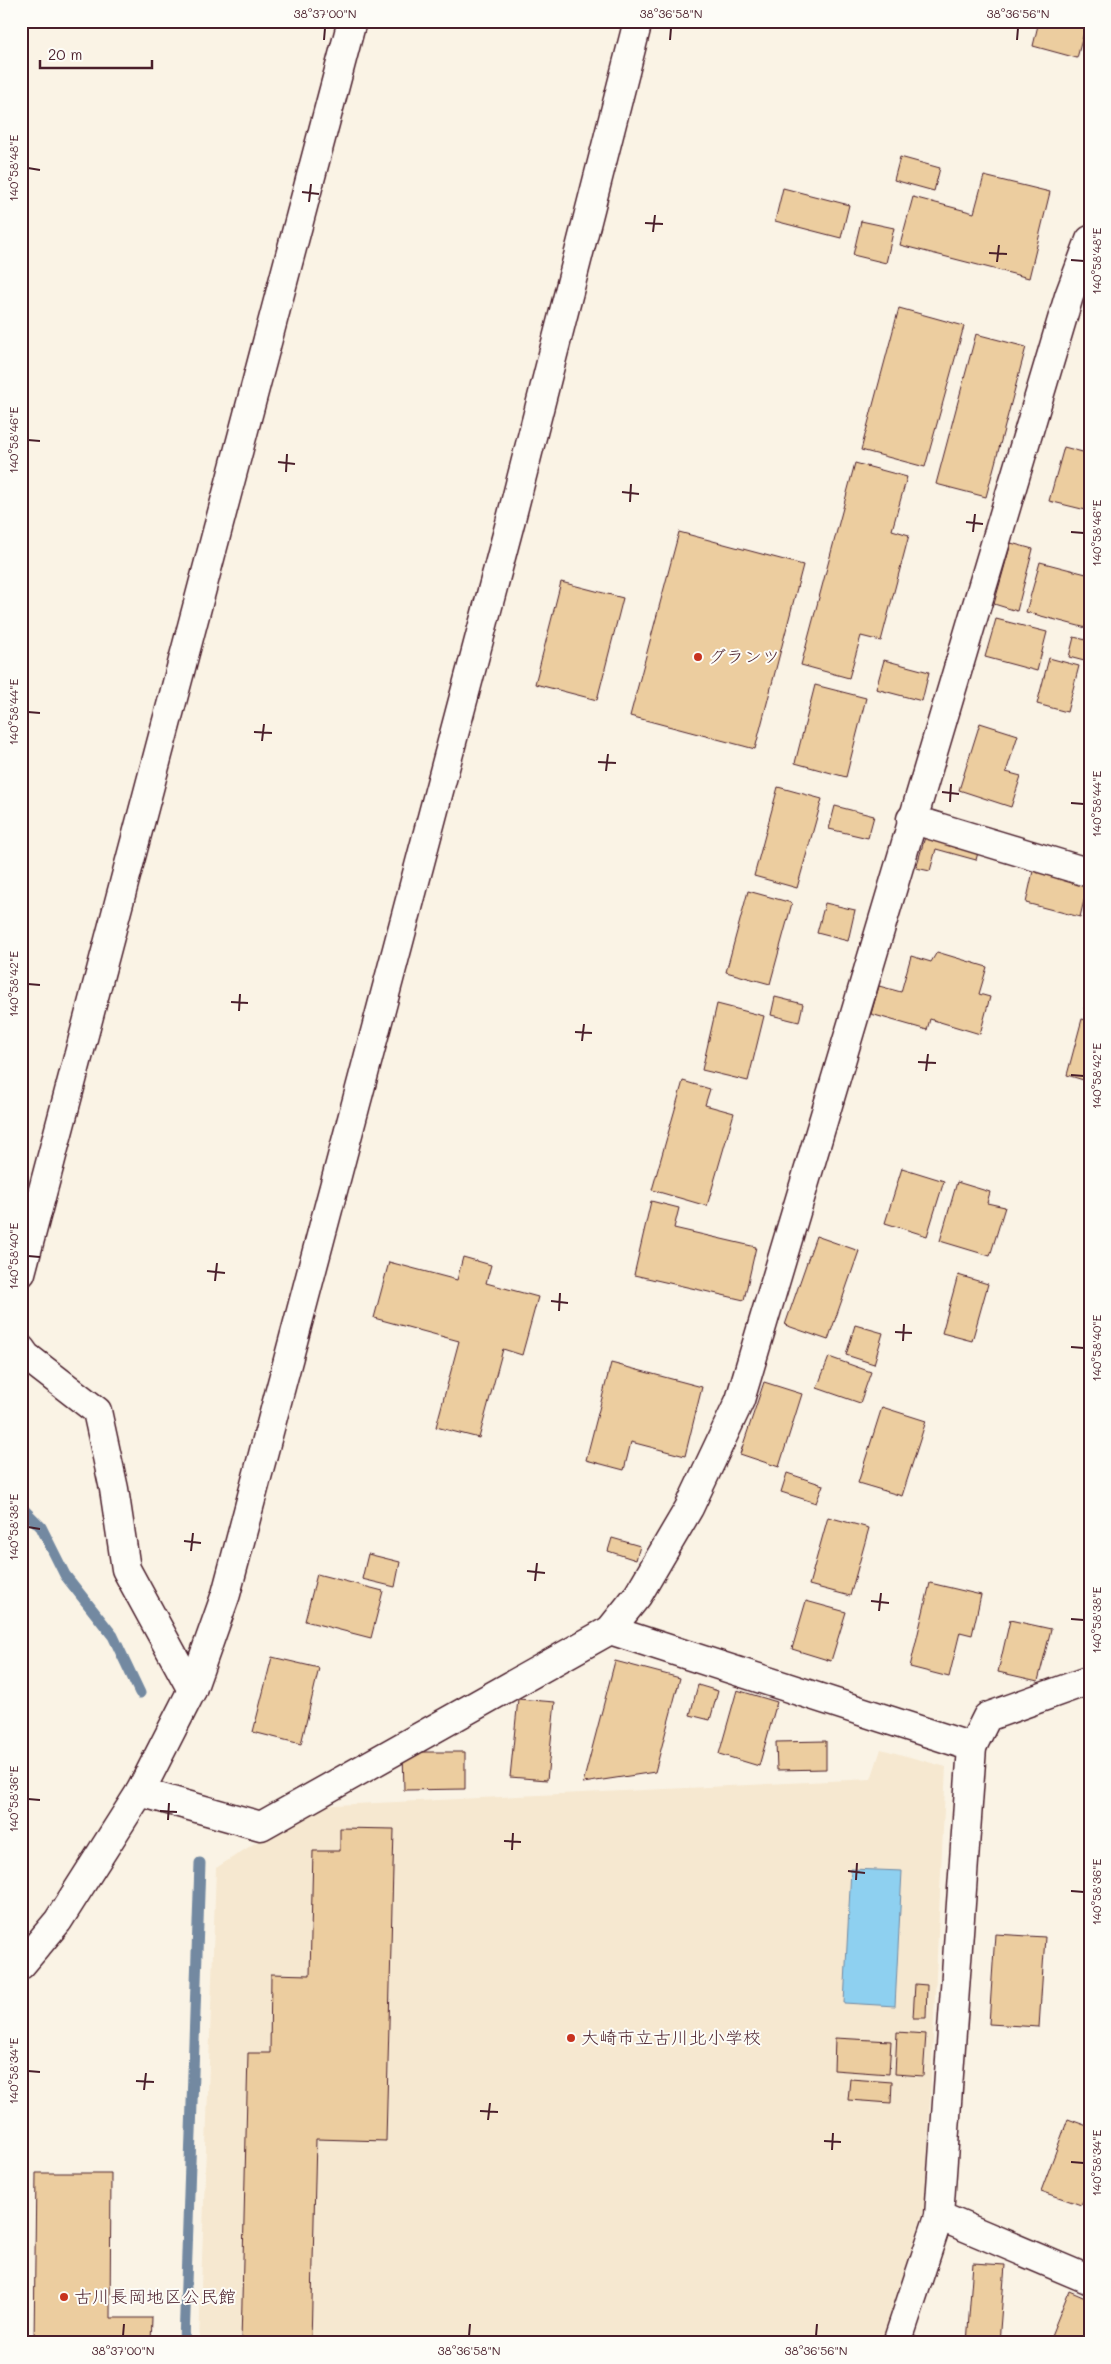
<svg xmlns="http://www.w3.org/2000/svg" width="1111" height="2364" font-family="Mali,'Klee One',sans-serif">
	<rect width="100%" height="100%" fill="#faf3e5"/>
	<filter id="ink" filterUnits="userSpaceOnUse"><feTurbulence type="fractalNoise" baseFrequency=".02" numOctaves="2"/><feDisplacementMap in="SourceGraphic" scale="10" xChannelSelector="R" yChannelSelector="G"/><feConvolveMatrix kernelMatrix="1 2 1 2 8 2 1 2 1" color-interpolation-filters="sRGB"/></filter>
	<g filter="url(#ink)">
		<polygon fill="#f6e8d0" points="881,1749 946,1767 925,2207 882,2343 199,2343 216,1868 313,1806 871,1779"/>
		<polygon fill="#8ed0f0" stroke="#7389a1" points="851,1869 902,1871 895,2006 844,2003"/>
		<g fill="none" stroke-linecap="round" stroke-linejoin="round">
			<g stroke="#7389a1" stroke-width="11">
				<polyline points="21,1507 41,1527 65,1575 113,1636 140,1693"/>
				<polyline points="184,2343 200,1863"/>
			</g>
		</g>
		<g fill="#eccd9f" stroke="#4a1f2b">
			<polygon points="1039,21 1087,21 1077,58 1033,46"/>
			<polygon points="900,157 940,168 934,191 894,180"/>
			<polygon points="984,176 1050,192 1029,278 900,245 913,197 974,213"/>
			<polygon points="783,188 849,205 841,238 775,221"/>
			<polygon points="861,221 894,228 886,263 853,255"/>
			<polygon points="899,308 964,326 925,467 861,450"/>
			<polygon points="976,334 1026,347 986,497 936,484"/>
			<polygon points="1064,447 1090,454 1090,511 1049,501"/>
			<polygon points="855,463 907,477 892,530 909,535 881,641 861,636 849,678 801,665"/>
			<polygon points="679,532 803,565 755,749 630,716"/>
			<polygon points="1011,543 1033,549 1017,611 994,604"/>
			<polygon points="1040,562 1090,575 1090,629 1026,612"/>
			<polygon points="561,582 623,598 597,700 535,684"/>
			<polygon points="996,619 1047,632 1037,671 985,657"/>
			<polygon points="1074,637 1090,641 1088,662 1069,657"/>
			<polygon points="1049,658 1079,666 1067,712 1037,704"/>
			<polygon points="884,660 929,672 922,701 876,689"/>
			<polygon points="815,685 866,698 846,777 795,763"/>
			<polygon points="980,723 1018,735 1006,772 1021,776 1011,807 959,790"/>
			<polygon points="778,787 822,799 797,888 754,876"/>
			<polygon points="835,806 874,816 868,838 829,829"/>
			<polygon points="927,830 980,845 976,860 936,849 930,871 916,868"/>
			<polygon points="1033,871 1088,884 1080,917 1026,903"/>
			<polygon points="748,891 792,903 770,984 726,972"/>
			<polygon points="825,903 855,910 848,941 817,933"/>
			<polygon points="937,952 987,967 979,994 990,997 980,1034 930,1019 927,1030 871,1014 879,986 901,992 911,956 931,962"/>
			<polygon points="1090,988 1090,1011 1084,1009"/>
			<polygon points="775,997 803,1004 799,1022 771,1015"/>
			<polygon points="717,1004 764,1016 748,1081 702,1070"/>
			<polygon points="1082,1019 1090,1021 1090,1082 1067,1075"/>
			<polygon points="683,1081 710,1089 705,1105 734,1113 707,1206 652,1190"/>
			<polygon points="902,1168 944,1181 927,1236 885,1223"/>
			<polygon points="957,1182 990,1192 987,1203 1005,1207 990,1256 940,1241"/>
			<polygon points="651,1201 679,1208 674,1228 756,1247 744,1300 634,1275"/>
			<polygon points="816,1236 859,1251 828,1340 785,1325"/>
			<polygon points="463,1257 491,1265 486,1283 538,1297 522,1355 503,1349 479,1438 436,1427 459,1341 374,1318 389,1262 457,1280"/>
			<polygon points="958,1275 988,1284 972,1341 942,1333"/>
			<polygon points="855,1325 883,1333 874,1364 846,1355"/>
			<polygon points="829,1357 871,1372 860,1403 817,1388"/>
			<polygon points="611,1363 702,1387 685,1456 631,1442 624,1470 586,1460"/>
			<polygon points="764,1382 802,1394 779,1467 740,1454"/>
			<polygon points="882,1407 926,1421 902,1496 858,1483"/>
			<polygon points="787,1473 823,1485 816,1503 781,1492"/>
			<polygon points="828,1517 869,1528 850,1596 809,1585"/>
			<polygon points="612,1538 640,1546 636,1560 608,1551"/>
			<polygon points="368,1554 400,1562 395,1587 362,1579"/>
			<polygon points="317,1574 383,1591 371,1638 305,1621"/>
			<polygon points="930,1583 981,1595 972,1635 960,1632 949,1677 910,1667"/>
			<polygon points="806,1601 846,1612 831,1661 792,1649"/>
			<polygon points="1010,1620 1051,1629 1038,1681 998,1672"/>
			<polygon points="272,1657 319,1668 301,1744 253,1732"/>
			<polygon points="615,1661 680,1678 655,1772 583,1783"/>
			<polygon points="698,1685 718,1691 710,1720 690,1715"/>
			<polygon points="737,1690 777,1702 759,1766 719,1754"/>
			<polygon points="518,1699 555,1702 547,1780 510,1777"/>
			<polygon points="826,1741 826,1769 777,1770 776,1742"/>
			<polygon points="403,1752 465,1752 465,1789 404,1790"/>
			<polygon points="340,1828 394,1829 386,2141 316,2139 311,2343 241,2343 248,2053 270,2053 271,1974 310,1975 313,1851 340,1851"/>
			<polygon points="995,1934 1045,1937 1039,2027 989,2024"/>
			<polygon points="915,1984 927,1985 926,2018 913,2018"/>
			<polygon points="897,2032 926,2034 923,2076 895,2074"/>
			<polygon points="835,2038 891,2041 889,2074 834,2070"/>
			<polygon points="850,2079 892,2082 891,2103 848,2100"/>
			<polygon points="1068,2119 1090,2127 1090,2183 1081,2205 1041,2191"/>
			<polygon points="36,2173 111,2173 110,2318 152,2318 151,2343 34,2343"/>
			<polygon points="973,2263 1005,2265 999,2343 967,2343"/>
			<polygon points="1069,2291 1090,2300 1090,2343 1048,2343"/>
		</g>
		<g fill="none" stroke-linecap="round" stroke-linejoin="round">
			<g stroke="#4a1f2b" stroke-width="31">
				<g id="minor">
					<polyline points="911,819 1090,873"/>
					<polyline points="21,1273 352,21"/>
					<polyline points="21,1349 26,1356 97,1411 114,1489 126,1569 192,1690"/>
					<polyline points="610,1630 972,1747 939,2216 1090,2280"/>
					<polyline points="972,1747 987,1717 1090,1680"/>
					<polyline points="140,1792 261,1826 610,1630 638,1595 689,1508 740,1400 1069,296 1090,240"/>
					<polyline points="21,1965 58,1921 140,1792 192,1690 226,1594 510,523 638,21"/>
					<polyline points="897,2343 939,2216"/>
				</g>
			</g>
			<use href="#minor" stroke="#fdfcf7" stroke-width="28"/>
		</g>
	</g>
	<path fill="none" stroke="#4a1f2b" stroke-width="2" d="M324,40L325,28M670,40L671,28M1017,40L1018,28M28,168L40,170M302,192L319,194M309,202L311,184M645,223L663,224M653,232L655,215M989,253L1007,254M1071,260L1084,261M997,262L999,245M28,440L40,441M278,462L295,464M286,472L287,454M622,492L639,494M630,502L631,484M966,522L983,524M973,532L975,514M1071,532L1084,533M28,712L40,713M254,732L272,733M262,741L264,724M598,762L616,763M606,771L608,754M942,792L959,794M950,802L951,784M1071,803L1084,804M28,984L40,985M231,1002L248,1003M239,1011L240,994M575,1032L592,1033M582,1041L584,1024M918,1062L936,1063M926,1071L928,1054M1071,1075L1084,1076M28,1256L40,1257M207,1271L225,1273M215,1281L217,1263M551,1301L568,1303M559,1311L560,1293M895,1332L912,1333M903,1341L904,1324M1071,1347L1084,1348M28,1527L40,1529M184,1541L201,1543M191,1551L193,1533M527,1571L545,1573M535,1581L537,1563M871,1601L889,1603M879,1611L881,1593M1071,1619L1084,1620M28,1799L40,1800M160,1811L177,1812M168,1820L169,1803M504,1841L521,1842M512,1850L513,1833M848,1871L865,1873M856,1880L857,1863M1071,1891L1084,1892M28,2071L40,2072M136,2081L154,2082M144,2090L146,2073M480,2111L498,2112M488,2120L490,2103M824,2141L841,2142M832,2150L833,2133M1071,2162L1084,2163M123,2336L124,2324M469,2336L470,2324M816,2336L817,2324"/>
	<g fill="#c8321e" stroke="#fdfcf7" stroke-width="2">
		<circle cx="698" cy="657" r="5"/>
		<circle cx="571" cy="2038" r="5"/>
		<circle cx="64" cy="2297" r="5"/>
	</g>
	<g text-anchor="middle" stroke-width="4" stroke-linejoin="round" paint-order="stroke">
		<g font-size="18" fill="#4a1f2b" stroke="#fdfcf7" text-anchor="start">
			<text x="708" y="663">グランツ</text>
			<text x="581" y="2044">大崎市立古川北小学校</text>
			<text x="74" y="2303">古川長岡地区公民館</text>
		</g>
	</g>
	<rect width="1111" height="2364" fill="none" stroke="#fdfcf7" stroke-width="55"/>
	<path d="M40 60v8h112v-8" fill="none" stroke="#4a1f2b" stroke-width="2.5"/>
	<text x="48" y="60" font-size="15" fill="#4a1f2b" stroke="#fdfcf7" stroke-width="4" paint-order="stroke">20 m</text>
	<rect x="28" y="28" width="1056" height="2308" fill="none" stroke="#4a1f2b" stroke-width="2"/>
	<g font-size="12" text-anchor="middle" fill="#4a1f2b">
		<text x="325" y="18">38°37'00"N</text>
		<text x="671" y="18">38°36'58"N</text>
		<text x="1018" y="18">38°36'56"N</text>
		<text transform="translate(14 168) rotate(-90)" y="4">140°58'48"E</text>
		<text transform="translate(1097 261) rotate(-90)" y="4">140°58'48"E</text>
		<text transform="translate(14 440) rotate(-90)" y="4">140°58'46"E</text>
		<text transform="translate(1097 533) rotate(-90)" y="4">140°58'46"E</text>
		<text transform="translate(14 712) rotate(-90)" y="4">140°58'44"E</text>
		<text transform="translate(1097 804) rotate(-90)" y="4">140°58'44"E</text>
		<text transform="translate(14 984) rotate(-90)" y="4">140°58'42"E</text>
		<text transform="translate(1097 1076) rotate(-90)" y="4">140°58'42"E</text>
		<text transform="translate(14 1256) rotate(-90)" y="4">140°58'40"E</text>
		<text transform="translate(1097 1348) rotate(-90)" y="4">140°58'40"E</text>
		<text transform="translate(14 1527) rotate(-90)" y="4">140°58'38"E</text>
		<text transform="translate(1097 1620) rotate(-90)" y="4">140°58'38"E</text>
		<text transform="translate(14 1799) rotate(-90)" y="4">140°58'36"E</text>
		<text transform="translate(1097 1892) rotate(-90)" y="4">140°58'36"E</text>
		<text transform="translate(14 2071) rotate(-90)" y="4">140°58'34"E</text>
		<text transform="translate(1097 2163) rotate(-90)" y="4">140°58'34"E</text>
		<text x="123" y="2355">38°37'00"N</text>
		<text x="469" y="2355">38°36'58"N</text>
		<text x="816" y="2355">38°36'56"N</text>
	</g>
</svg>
